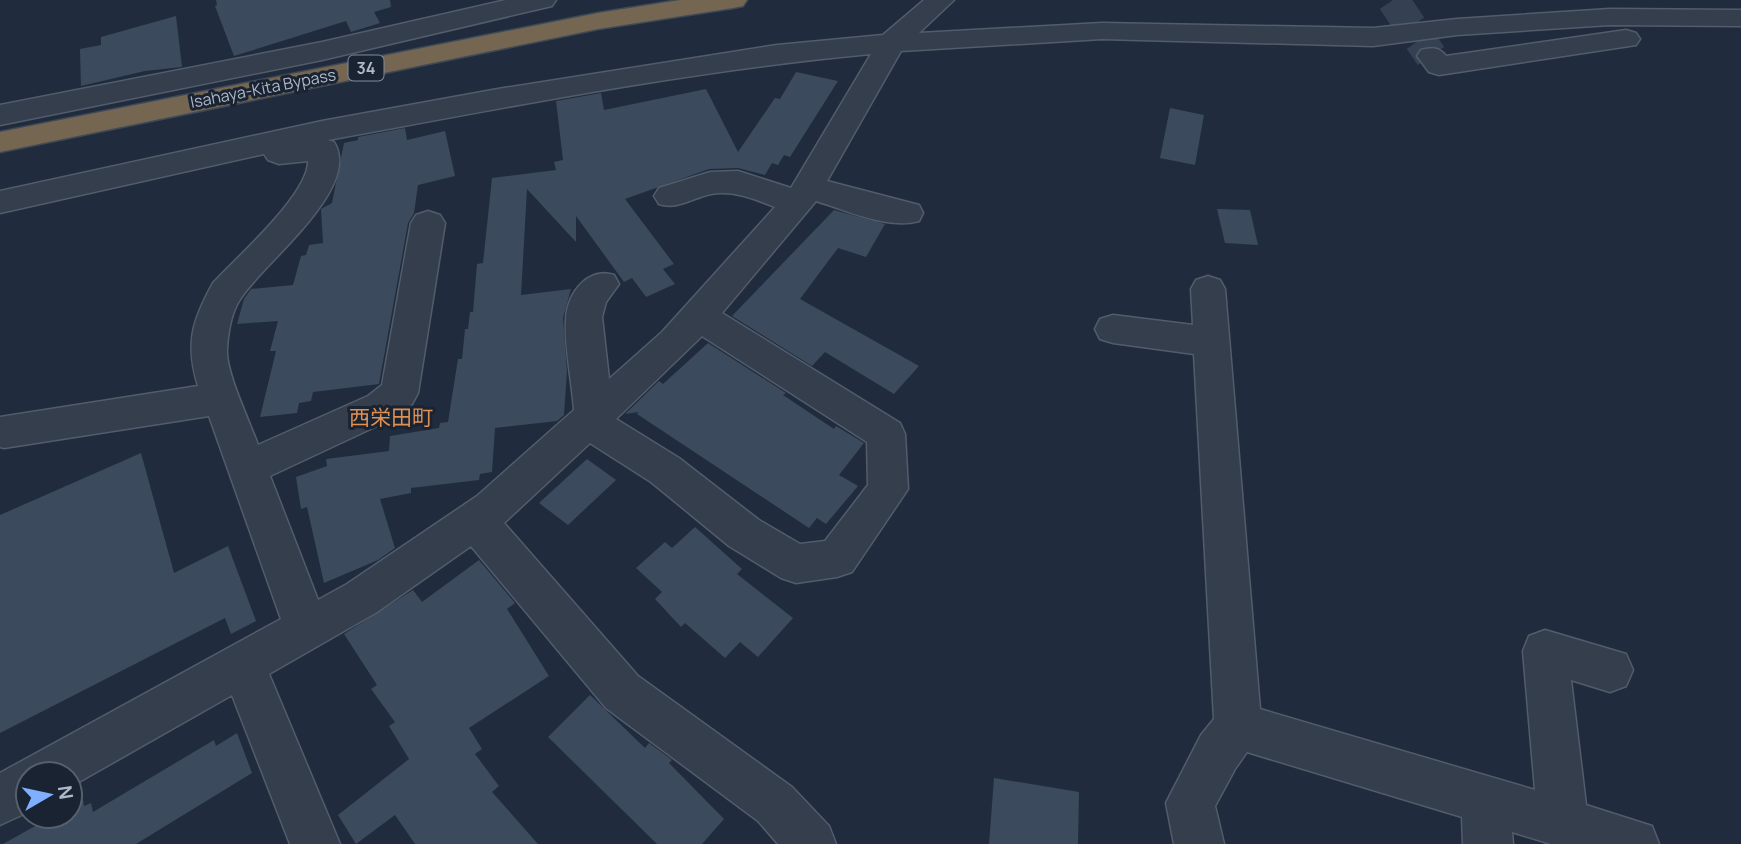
<svg xmlns="http://www.w3.org/2000/svg" width="1741" height="844" font-family="Manrope,'Noto Sans JP',sans-serif">
	<rect width="100%" height="100%" fill="#202c3d"/>
	<g fill="#3b4a5d">
		<polygon points="216,0 390,0 391,7 374,12 380,23 351,32 346,21 234,56 215,6 217,5"/>
		<polygon points="176,16 182,67 145,71 81,86 80,49 101,45 101,37"/>
		<polygon points="796,72 838,81 790,157 784,155 778,165 772,163 765,175 738,168 709,169 625,199 674,264 663,269 675,284 646,297 632,278 624,282 576,216 576,242 527,189 521,295 571,289 563,318 567,371 564,415 557,421 495,428 492,472 480,474 479,480 411,488 411,493 380,499 395,548 378,560 324,583 307,507 301,509 296,477 327,466 326,459 389,451 390,436 439,428 440,423 448,422 458,359 462,359 465,329 468,329 470,312 473,312 477,264 483,263 492,178 556,170 554,162 563,160 556,101 601,93 604,110 706,89 738,152 775,98 780,99"/>
		<polygon points="1170,108 1204,115 1195,165 1160,158"/>
		<polygon points="405,128 407,140 445,131 455,176 418,185 414,213 408,223 403,251 379,384 313,392 311,401 299,403 297,413 260,417 276,351 270,351 278,321 237,324 244,299 251,289 293,285 301,256 306,255 309,245 323,243 321,209 332,203 344,143 358,140 358,137"/>
		<polygon points="1217,209 1250,210 1258,245 1225,243"/>
		<polygon points="834,210 885,224 866,257 838,248 800,299 919,366 894,394 825,352 812,366 732,316"/>
		<polygon points="708,343 786,393 783,395 834,429 836,426 864,443 839,475 858,486 826,524 817,518 809,528 637,414 639,412 625,414 659,381 663,384"/>
		<polygon points="141,453 174,573 228,546 256,621 231,634 225,618 0,733 0,515"/>
		<polygon points="587,459 616,480 568,525 539,503"/>
		<polygon points="695,527 742,569 737,574 793,618 758,657 740,642 725,658 685,623 681,627 655,599 662,592 636,568 665,542 672,548"/>
		<polygon points="479,560 515,603 507,609 549,676 469,728 482,749 475,754 499,786 492,792 538,844 415,844 395,815 356,844 338,815 409,759 389,726 395,722 371,689 377,685 344,634 413,590 422,602"/>
		<polygon points="590,695 645,748 649,743 672,760 669,763 724,819 702,844 657,844 548,737"/>
		<polygon points="237,733 252,773 136,844 3,844 53,816 70,816 70,807 83,799 84,806 91,803 93,812 214,740 216,746"/>
		<polygon points="994,778 1079,792 1078,844 989,844"/>
	</g>
	<g fill="none" stroke-linecap="round" stroke-linejoin="round">
		<polyline stroke="#354152" stroke-width="32" stroke-dasharray="32 16" stroke-linecap="butt" points="1393,0 1431,56"/>
		<g stroke="#525c6b" stroke-width="3">
			<g id="minor">
				<polygon points="506,0 556,0 552,6 322,60 0,125 0,105 322,42"/>
				<path d="M924,0H954L919,33L1102,23L1373,28L1457,19L1610,9L1741,10V26L1610,25L1457,35L1373,46L1102,39L901,51L827,181L919,205L923,213L919,221C888,230 846,210 816,201L722,313L900,423L905,434L908,489L852,572L837,577L796,583L781,578L729,546L651,482L590,443L504,523L638,676L792,787L829,826L836,844H778L758,821L606,708L471,546L377,612L269,674L340,844H290L232,695L70,787V774H28V812L0,825V773L281,619L209,416L4,448L0,447V417L198,386C185,344 192,321 213,283C236,258 309,194 308,161L279,164L268,160L264,154L0,213V191L322,121L498,89L777,45L883,35ZM871,54L791,188L738,171L710,172L659,188L654,196L659,204C678,210 692,198 711,194C734,190 754,199 775,207L662,332L609,379L602,317L606,302L619,284L614,275C588,267 568,292 566,318C564,345 572,382 574,410L477,496L347,584L318,600L270,476L394,418L412,404L418,393L445,223L440,215L428,211L416,215L411,223L382,385L368,396L258,445C250,422 225,371 227,349C228,333 231,312 241,298C263,263 363,188 334,142L328,140C508,107 688,71 871,54ZM702,336L867,442L868,485L825,541L800,544L759,520L679,458L616,419Z"/>
				<path d="M1626,30L1636,33L1640,39L1636,45L1439,75L1429,72L1417,56L1421,50C1432,47 1439,47 1446,56Z"/>
				<polygon points="1208,276 1220,280 1225,289 1260,709 1535,790 1523,651 1529,636 1545,630 1626,654 1633,670 1626,686 1610,692 1571,680 1586,805 1652,826 1659,844 1551,844 1512,832 1513,844 1463,844 1462,817 1247,752 1235,769 1215,806 1224,844 1174,844 1166,803 1201,735 1214,719 1194,354 1113,343 1100,339 1095,329 1100,319 1113,315 1193,325 1191,289 1196,280"/>
			</g>
		</g>
		<g stroke="#3f4958" stroke-width="3">
			<polygon id="highway" points="680,0 747,0 743,6 733,8 598,29 0,152 0,132 598,13"/>
		</g>
		<use href="#minor" fill="#343e4d" fill-rule="evenodd"/>
		<use href="#highway" fill="#746650" fill-rule="evenodd"/>
	</g>
	<g text-anchor="middle" stroke-width="6" stroke-linejoin="round" paint-order="stroke">
		<rect fill="#192332" stroke="#828c9c" stroke-width="2" x="348.5" y="55.5" width="35" height="25" rx="5"/>
		<g font-size="16" font-weight="bold" fill="#afb9c9">
			<text x="366" y="74">34</text>
		</g>
		<g font-size="16" fill="#afb9c9" stroke="#192332">
			<text transform="translate(263 88) rotate(-11)" y="6">Isahaya-Kita Bypass</text>
		</g>
		<g font-size="21" fill="#df9053" stroke="#192332">
			<text x="391" y="425">西栄田町</text>
		</g>
	</g>
	<g transform="translate(49 795) rotate(81)"><circle r="33" fill="#192332" stroke="#555f6e" stroke-width="2"/>
	<path d="M0-5L12 26L0 18L-12 26Z" fill="#7eb0ff"/>
	<text y="-10" font-size="19" font-weight="bold" text-anchor="middle" fill="#afb9c9">N</text>
	</g>
</svg>
